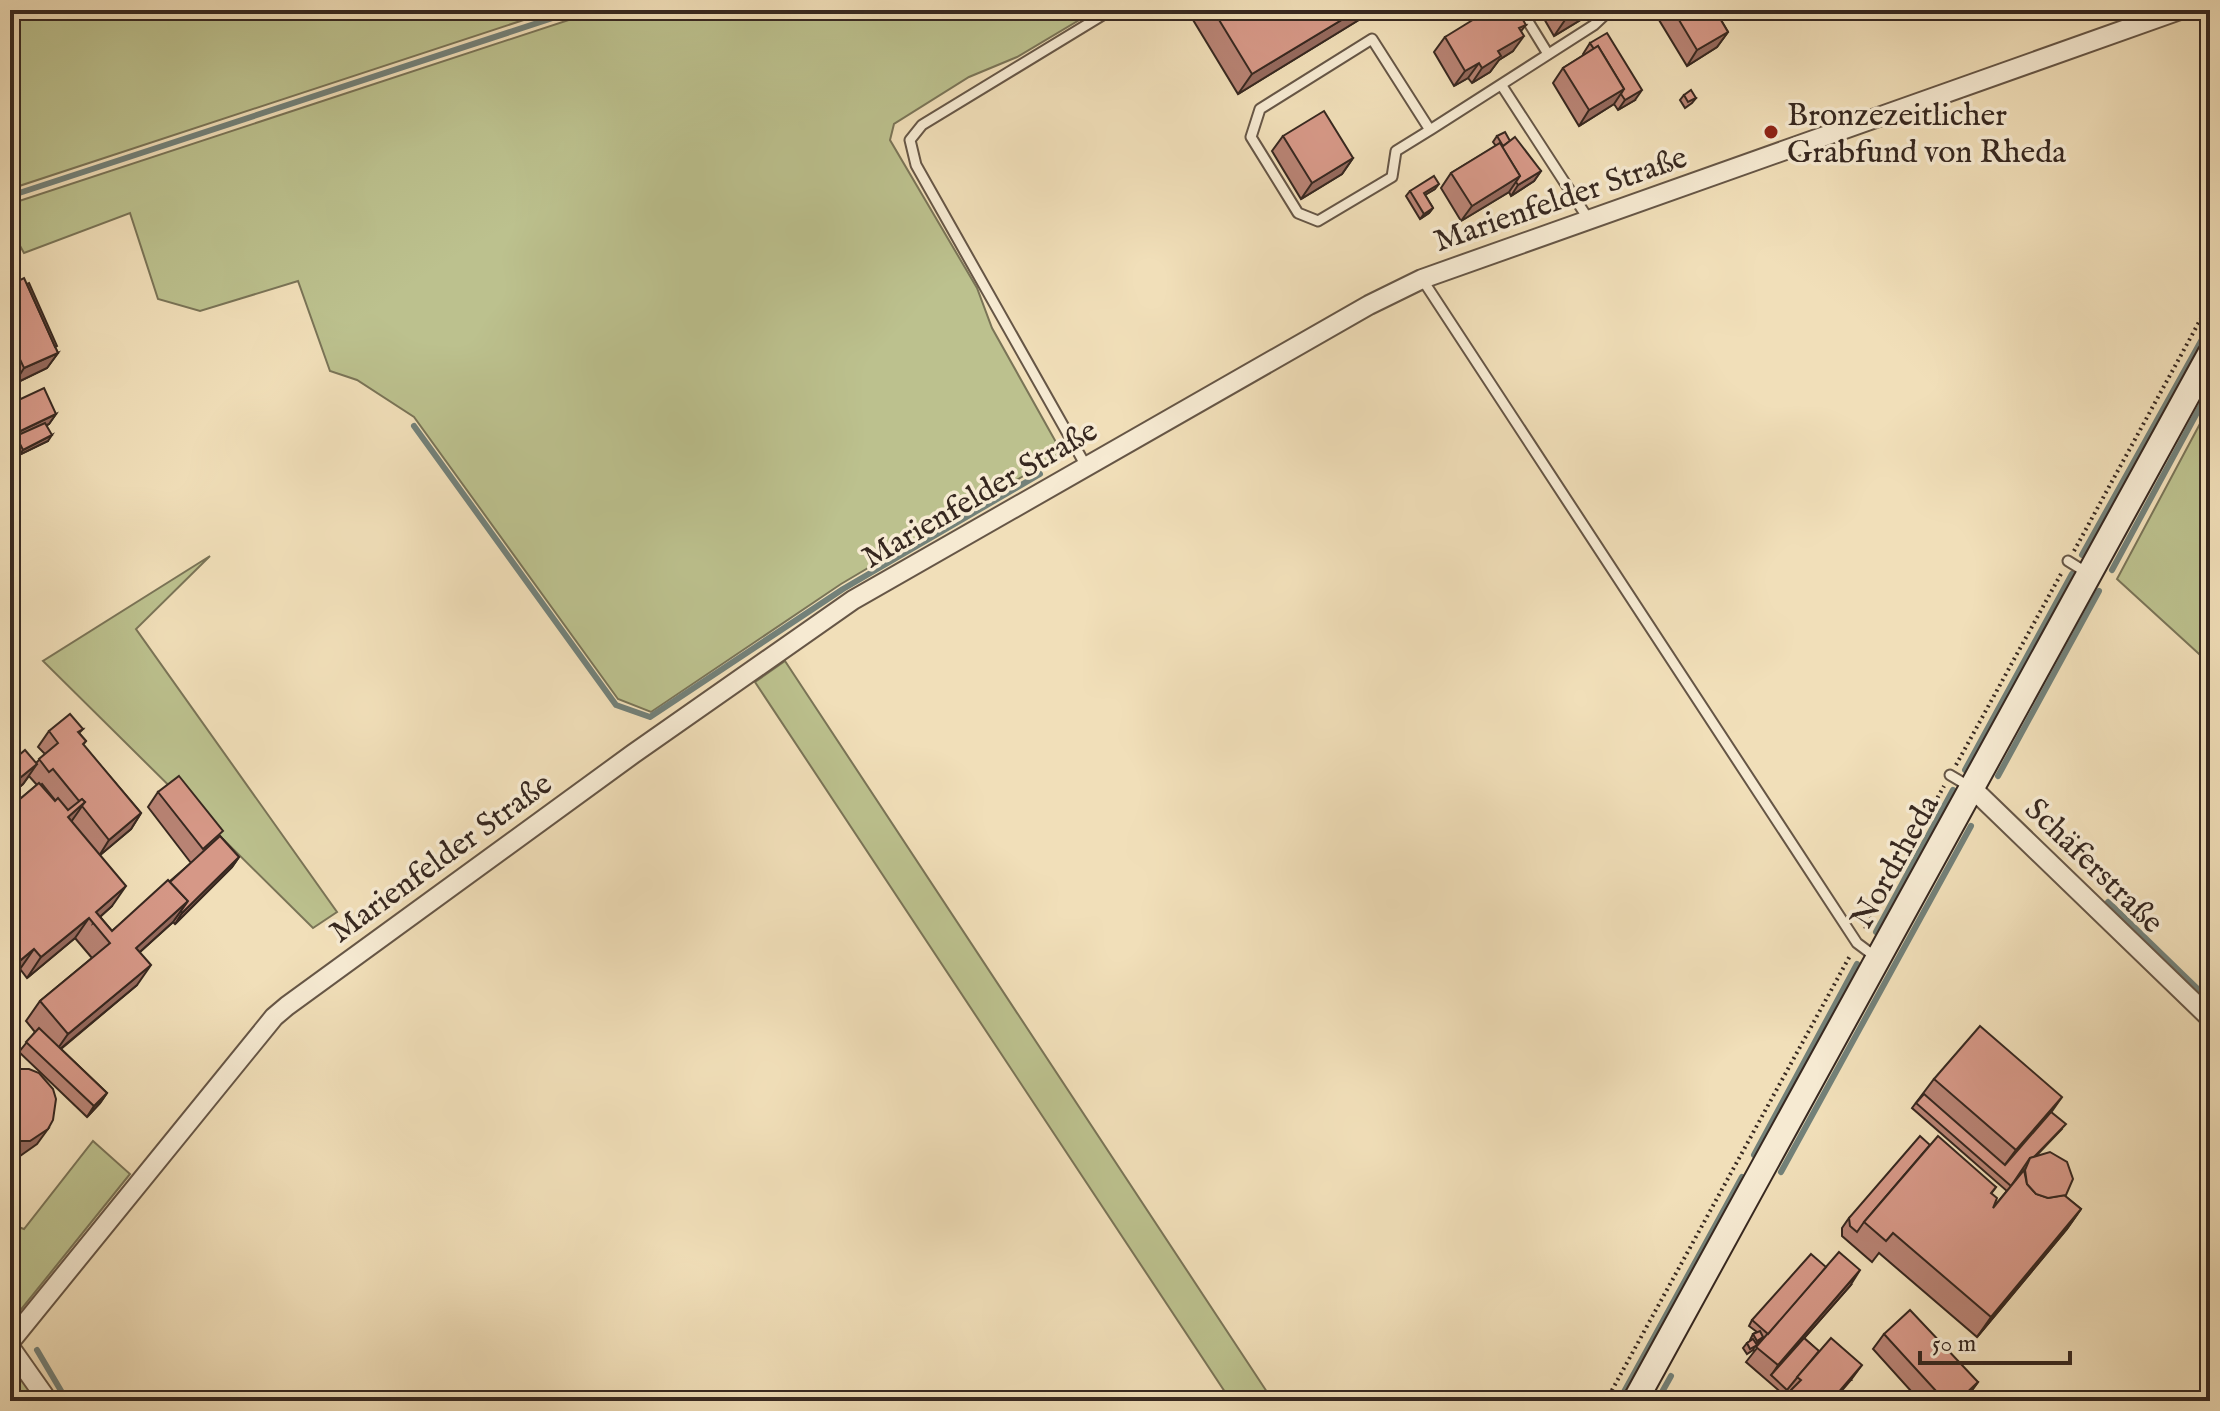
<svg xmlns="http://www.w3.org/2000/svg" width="2220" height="1411" font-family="'IM FELL English',serif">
	<rect width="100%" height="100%" fill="#f1dfb9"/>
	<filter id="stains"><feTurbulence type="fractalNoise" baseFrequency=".0025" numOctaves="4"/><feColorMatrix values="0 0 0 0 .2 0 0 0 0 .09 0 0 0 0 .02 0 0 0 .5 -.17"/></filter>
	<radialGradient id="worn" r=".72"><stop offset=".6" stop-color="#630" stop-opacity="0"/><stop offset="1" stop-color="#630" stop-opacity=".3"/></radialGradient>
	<g fill="#bcc18e" stroke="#7a7457" stroke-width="2">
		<polygon points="10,10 554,10 10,189"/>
		<polygon points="599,10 1096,10 1017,57 969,77 894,124 890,140 977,288 992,328 1057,444 1057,456 841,584 651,712 618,699 414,417 357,380 330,371 298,281 200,311 158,299 130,213 24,253 10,228 10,204"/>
		<polygon points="2210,405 2210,664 2117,579"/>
		<polygon points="210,556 136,629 337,912 313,928 43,661"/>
		<polygon points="785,661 1273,1401 1231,1401 755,682"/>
		<polygon points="93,1141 130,1174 15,1317 10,1317 10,1224 24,1229"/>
		<polygon points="10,1377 24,1381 38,1401 10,1401"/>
	</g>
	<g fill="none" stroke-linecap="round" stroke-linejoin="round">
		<g stroke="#738179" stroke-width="6">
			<polyline points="10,196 577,10"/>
			<polyline points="414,426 616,705 650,717 843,589 1040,474"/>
			<polyline points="2082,555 2210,325"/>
			<polyline points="2112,570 2205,398"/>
			<polyline points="1965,770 2072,574"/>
			<polyline points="1998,776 2099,591"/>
			<polyline points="2108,902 2210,1001"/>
			<polyline points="1876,932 1953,790"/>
			<polyline points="1754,1155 1857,964"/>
			<polyline points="1781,1172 1971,826"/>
			<polyline points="37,1350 67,1401"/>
			<polyline points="1619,1401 1742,1177"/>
			<polyline points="1657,1401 1671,1376"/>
		</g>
		<g stroke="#665646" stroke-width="13">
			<g id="lane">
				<polyline points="1521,10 1548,54"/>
				<polyline points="1502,86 1589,220"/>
				<polyline points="1430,130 1396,151 1392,177 1318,221 1298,213 1251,137 1260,109 1372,39 1430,130 1594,25 1610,10"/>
				<polyline points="1422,279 1857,943 1877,958"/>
				<polyline points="1086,466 916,165 910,140 922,125 1111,10"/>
				<polyline points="2068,561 2089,574"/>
				<polyline points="1950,775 1972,788"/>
			</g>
		</g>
		<g stroke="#665646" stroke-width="22">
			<g id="street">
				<polyline points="1972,788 2210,1018"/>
				<polyline points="10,1342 274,1017 287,1006 633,754 853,600 1369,305 1422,279 2180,10"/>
				<polyline points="10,1347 48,1401"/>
			</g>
		</g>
		<g stroke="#372820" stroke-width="28">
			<polyline id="secondary" points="1635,1401 2210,354"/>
		</g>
		<g stroke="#372820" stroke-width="4" stroke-dasharray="2 4" stroke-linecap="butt">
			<polyline points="2074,551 2210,302"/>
			<polyline points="1956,765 2062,572"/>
			<polyline points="1865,929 1944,786"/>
			<polyline points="1606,1401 1851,954"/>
		</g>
		<use href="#lane" stroke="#f6ead2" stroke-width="9"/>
		<use href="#street" stroke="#f6ead2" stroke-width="18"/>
		<use href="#secondary" stroke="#f6ead2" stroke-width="24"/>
	</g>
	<g fill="#b88374" stroke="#372820" stroke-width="2" fill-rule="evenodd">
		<polygon points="1187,10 1375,10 1238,94"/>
		<polygon points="1539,10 1591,10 1587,16 1554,36"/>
		<polygon points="1660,10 1715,10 1728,32 1717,47 1687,66 1656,15"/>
		<polygon points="1526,25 1521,31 1513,51 1499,60 1490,72 1472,83 1468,78 1454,86 1434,52 1445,37"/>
		<polygon points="1590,43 1635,100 1618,110 1614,104 1579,126 1553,83 1563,68 1584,55 1583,54"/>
		<polygon points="1684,95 1696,98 1692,103 1685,108 1680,100"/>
		<polygon points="1283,136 1353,158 1342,174 1301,199 1272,151"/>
		<polygon points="1497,136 1510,141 1541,171 1534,181 1511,196 1509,192 1461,221 1441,188 1451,173 1496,146 1493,142"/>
		<polygon points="1435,189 1425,195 1433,208 1429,213 1420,219 1406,196 1410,191"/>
		<polygon points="10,270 19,281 58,353 47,368 14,384 10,376"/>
		<polygon points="10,404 56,414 49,424 46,426 48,441 19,455 13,442"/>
		<path d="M83,729L79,733L86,741L83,745L141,813L131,829L100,855L112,906L100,917L112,931L191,863L148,807L158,792L220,836L239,857L232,867L175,924L173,922L140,952L137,985L61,1049L107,1093L100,1103L87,1117L19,1052L35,1032L26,1021L40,1001L92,958L75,938L27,978L20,969L10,977V799L14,804L37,785L29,776L23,784L10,795V763H36L45,754L38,747L49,731ZM42,784L55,800V801L41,785Z"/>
		<polygon points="1934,1079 2051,1112 2062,1129 2036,1156 2065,1196 2081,1209 2067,1229 1977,1337 1879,1253 1872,1262 1842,1236 1842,1228 1849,1218 1930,1145 1996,1187 1991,1194 1993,1208 2007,1191 1912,1108"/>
		<polygon points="1850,1286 1804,1338 1851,1380 1788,1393 1786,1392 1784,1395 1746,1362 1764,1339 1763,1338 1756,1344 1753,1350 1747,1354 1743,1348 1747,1343 1750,1341 1750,1340 1753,1334 1757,1332 1749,1326 1752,1320"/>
		<polygon points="1884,1334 1978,1382 1964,1401 1920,1401 1873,1349"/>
	</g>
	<g fill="#966a5e" stroke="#372820" stroke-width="2">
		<polygon points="1358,10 1375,10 1238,94 1252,74"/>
		<polygon points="1582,10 1591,10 1587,16 1554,36 1565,20"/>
		<polygon points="1728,32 1717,47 1687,66 1697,50"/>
		<polygon points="1524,36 1513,51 1499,60 1490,72 1472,83 1482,68 1498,51"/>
		<polygon points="1479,63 1468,78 1454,86 1465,71"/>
		<polygon points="1624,89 1614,104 1579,126 1589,110"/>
		<polygon points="1642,90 1635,100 1618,110 1625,100"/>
		<polygon points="1353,158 1342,174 1301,199 1312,183"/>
		<polygon points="1541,171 1534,181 1511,196 1518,185"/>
		<polygon points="1520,176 1509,192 1461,221 1472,206"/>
		<polygon points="1439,184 1435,189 1420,198 1424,193"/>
		<polygon points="1433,208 1429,213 1420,219 1424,214"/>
		<polygon points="58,353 47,368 14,384 24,368"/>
		<polygon points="56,414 49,424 18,439 16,436 10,443 10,436"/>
		<polygon points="52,435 48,441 19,455 23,450"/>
		<polygon points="37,764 23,784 10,795 10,786"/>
		<polygon points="85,802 71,822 68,817"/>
		<polygon points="141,813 131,829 99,856 109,840"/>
		<polygon points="239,857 232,867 175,924 182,913"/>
		<polygon points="126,886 112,906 93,923 96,912"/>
		<polygon points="188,901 173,922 122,968 136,948"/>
		<polygon points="89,918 75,938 27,978 41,957"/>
		<polygon points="34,949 20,969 10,977 10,969"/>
		<polygon points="151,965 137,985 54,1054 68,1034"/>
		<polygon points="107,1093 100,1103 87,1117 94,1106"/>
		<polygon points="2062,1097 2048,1117 2001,1170 2016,1150"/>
		<polygon points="48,1129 37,1144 20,1156 10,1156 10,1141"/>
		<polygon points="2081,1209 2067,1229 1977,1337 1991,1317"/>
		<polygon points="1860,1270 1850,1286 1771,1376 1778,1365"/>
		<polygon points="1862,1365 1851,1380 1833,1401 1831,1401"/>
		<polygon points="1978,1382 1964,1401 1958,1401"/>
	</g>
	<g fill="#d69887" stroke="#372820" stroke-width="2">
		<polygon points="1213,10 1358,10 1252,74"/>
		<polygon points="1489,10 1517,10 1526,25 1519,28 1524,36 1498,51 1501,56 1482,68 1479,63 1465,71 1445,37"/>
		<polygon points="1559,10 1582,10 1565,20"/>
		<polygon points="1673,10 1715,10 1728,32 1697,50"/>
		<polygon points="1607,33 1642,90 1625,100 1621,94 1624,89 1598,46 1594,49 1590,43"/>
		<polygon points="1598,46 1624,89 1589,110 1563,68"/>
		<polygon points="1691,90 1696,98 1688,102 1684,95"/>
		<polygon points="1324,111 1353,158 1312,183 1283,136"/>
		<polygon points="1505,132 1510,141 1503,146 1497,136"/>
		<polygon points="1515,137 1541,171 1518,185 1516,182 1520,176 1502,147"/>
		<polygon points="1500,143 1520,176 1472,206 1451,173"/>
		<polygon points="1434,176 1439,184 1424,193 1433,208 1424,214 1410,191"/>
		<polygon points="14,269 19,281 10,285 10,270"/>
		<polygon points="24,278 58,353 24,368 10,338 10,285"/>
		<polygon points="29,283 57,346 55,347 27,284"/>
		<polygon points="44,388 56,414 10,436 10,404"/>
		<polygon points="45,423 52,435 23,450 16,436"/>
		<polygon points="70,714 83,729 78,732 86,741 83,744 141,813 109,840 82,806 85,802 82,799 79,801 53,769 49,772 39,759 58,743 49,731"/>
		<polygon points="25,750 37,764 10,786 10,763"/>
		<polygon points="179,776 223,831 203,849 158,792"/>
		<polygon points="39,783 55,801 58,798 68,810 82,799 85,802 68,817 126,886 96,912 112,931 168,880 188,901 136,948 151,965 68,1034 40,1001 110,943 89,918 41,957 34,949 10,969 10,799 14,804"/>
		<polygon points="220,836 239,857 182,913 181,911 188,901 170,882"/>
		<polygon points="1980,1026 2062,1097 2016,1150 1934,1079"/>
		<polygon points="39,1028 107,1093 94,1106 26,1042"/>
		<polygon points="10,1069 29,1069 39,1073 53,1089 56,1099 53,1120 48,1129 30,1141 10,1141"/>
		<polygon points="1924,1094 2005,1165 2051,1112 2066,1124 2034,1157 2030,1158 2011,1186 1916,1103"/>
		<polygon points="1920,1136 1930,1145 1864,1222 1857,1232 1850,1226 1849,1218"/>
		<polygon points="1938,1136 1996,1187 1991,1193 1997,1198 1993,1208 2024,1170 2027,1184 2036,1194 2048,1198 2064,1195 2081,1209 1991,1317 1893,1233 1886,1241 1864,1222"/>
		<polygon points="2050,1152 2067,1162 2073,1179 2066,1195 2048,1198 2036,1194 2027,1184 2025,1170 2030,1158"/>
		<polygon points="1839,1252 1860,1270 1778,1365 1756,1347"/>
		<polygon points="1811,1254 1826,1267 1768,1334 1752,1320"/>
		<polygon points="1910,1310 1978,1382 1958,1401 1928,1401 1937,1392 1884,1334"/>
		<polygon points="1760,1331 1763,1337 1757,1341 1753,1334"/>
		<polygon points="1804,1338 1819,1351 1787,1390 1771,1375"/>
		<polygon points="1831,1338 1862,1365 1831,1401 1780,1401 1801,1380 1797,1377"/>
		<polygon points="1753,1339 1757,1345 1750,1349 1747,1343"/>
	</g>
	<circle fill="#8f2418" stroke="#f6ead2" stroke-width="3" cx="1771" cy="132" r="8"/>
	<g text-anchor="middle" stroke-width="7" stroke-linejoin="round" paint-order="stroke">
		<g font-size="32" fill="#372820" stroke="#f6ead2" text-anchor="start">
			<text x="1787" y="125">Bronzezeitlicher<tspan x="1787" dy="37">Grabfund von Rheda</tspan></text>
		</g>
		<g font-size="32" fill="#372820" stroke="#f6ead2">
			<text transform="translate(1560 198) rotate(-19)" y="11">Marienfelder Straße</text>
			<text transform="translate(979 493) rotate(-30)" y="11">Marienfelder Straße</text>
			<text transform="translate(440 857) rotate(-36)" y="11">Marienfelder Straße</text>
			<text transform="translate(1894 861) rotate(-61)" y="11">Nordrheda</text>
			<text transform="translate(2095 865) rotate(44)" y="11">Schäferstraße</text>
		</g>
	</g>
	<rect width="2220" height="1411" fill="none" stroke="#f1dfb9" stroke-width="40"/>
	<rect x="12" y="12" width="2196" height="1387" fill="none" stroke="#372820" stroke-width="4"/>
	<rect x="20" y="20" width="2180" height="1371" fill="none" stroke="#372820" stroke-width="2"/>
	<path d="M1920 1351v12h150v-12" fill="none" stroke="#372820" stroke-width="4"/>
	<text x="1932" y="1351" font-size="24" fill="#372820" stroke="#f6ead2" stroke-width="6" paint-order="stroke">50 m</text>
	<rect width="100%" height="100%" filter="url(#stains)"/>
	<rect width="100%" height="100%" fill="url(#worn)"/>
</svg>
